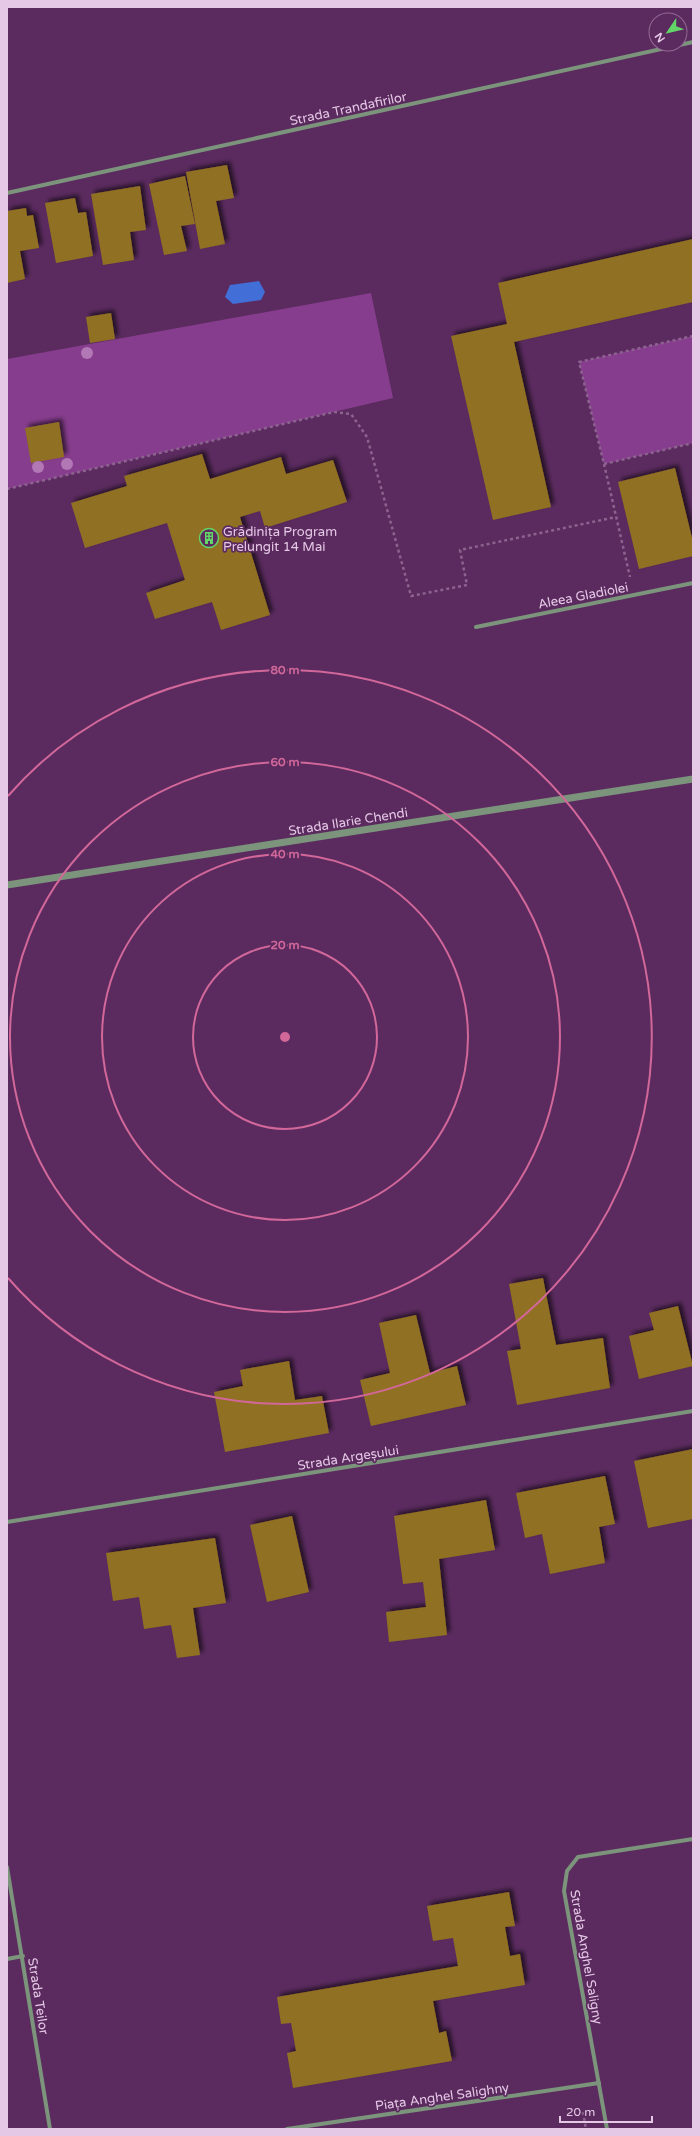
<svg xmlns="http://www.w3.org/2000/svg" width="700" height="2136" font-family="'Varela Round',sans-serif">
	<defs>
		<filter id="shadow"><feDropShadow dx="3.5" dy="-3.5" stdDeviation="2" flood-color="#0009"/></filter>
	</defs>
	<rect width="100%" height="100%" fill="#5b2b5f"/>
	<g fill="#873d8d">
		<polygon points="371,293 393,398 7,489 7,359"/>
		<polygon points="693,336 693,443 604,464 579,362"/>
	</g>
	<polygon fill="#426ed7" points="259,281 265,292 261,300 233,304 225,297 230,285"/>
	<g fill="#906f22" filter="url(#shadow)">
		<polygon points="227,165 234,198 216,201 225,244 200,249 186,172"/>
		<polygon points="185,176 195,224 181,226 187,251 164,255 149,184"/>
		<polygon points="140,186 146,230 130,232 134,260 103,265 91,194"/>
		<polygon points="75,198 78,213 86,212 93,256 56,263 45,203"/>
		<polygon points="26,208 27,216 33,215 39,248 20,251 25,279 7,283 7,211"/>
		<polygon points="693,239 693,302 514,342 551,507 493,520 451,336 507,324 498,283"/>
		<polygon points="111,313 115,339 90,343 86,317"/>
		<polygon points="59,422 64,457 31,463 25,428"/>
		<polygon points="202,454 210,479 281,457 286,474 333,460 347,502 265,528 260,511 240,517 270,615 221,630 212,602 155,619 146,593 185,580 167,523 85,548 71,503 127,486 124,476"/>
		<polygon points="675,468 693,542 693,556 639,569 618,482"/>
		<polygon points="543,1278 556,1345 603,1338 610,1388 517,1405 507,1351 521,1349 509,1284"/>
		<polygon points="678,1306 693,1366 639,1379 629,1336 654,1330 649,1313"/>
		<polygon points="416,1315 430,1373 457,1366 466,1405 371,1426 360,1380 390,1373 379,1323"/>
		<polygon points="289,1361 295,1400 322,1396 329,1433 225,1452 214,1392 243,1386 240,1370"/>
		<polygon points="693,1449 693,1519 648,1528 634,1461"/>
		<polygon points="605,1476 615,1524 599,1527 605,1563 550,1574 542,1534 525,1538 516,1493"/>
		<polygon points="486,1500 495,1550 439,1559 447,1635 389,1642 386,1612 426,1607 423,1582 403,1584 394,1516"/>
		<polygon points="292,1516 309,1592 267,1602 250,1525"/>
		<polygon points="215,1538 226,1603 193,1608 200,1655 177,1658 171,1625 144,1629 139,1597 113,1601 106,1553"/>
		<polygon points="509,1892 515,1926 505,1927 510,1956 520,1954 525,1985 433,2001 439,2033 446,2031 452,2061 293,2088 287,2053 296,2051 291,2023 281,2024 277,1997 458,1966 453,1938 433,1941 427,1906"/>
	</g>
	<g fill="none" stroke-linecap="round" stroke-linejoin="round">
		<g stroke="#8c628f" stroke-width="2.5" stroke-dasharray="3 3" stroke-linecap="butt">
			<polyline points="693,336 579,362 604,464 693,443"/>
			<polyline points="604,464 630,577"/>
			<polyline points="7,489 334,412 351,414 367,437 411,596 467,585 460,550 616,517"/>
			<polyline points="583,2112 586,2129"/>
		</g>
		<g stroke="#7b947b" stroke-width="4">
			<polyline points="7,193 693,42"/>
			<polyline points="476,627 693,583"/>
			<polyline points="7,1522 693,1411"/>
			<polyline points="7,1867 50,2129"/>
			<polyline points="7,1959 23,1956"/>
			<polyline points="287,2129 599,2083"/>
			<polyline points="607,2129 564,1891 567,1871 578,1857 693,1839"/>
		</g>
		<polyline stroke="#7b947b" stroke-width="7" points="7,885 693,779"/>
	</g>
	<g fill="#b278b6">
		<circle cx="87" cy="353" r="6"/>
		<circle cx="67" cy="464" r="6"/>
		<circle cx="38" cy="467" r="6"/>
	</g>
	<g fill="none" stroke="#d2679a" stroke-width="2">
		<circle cx="285" cy="1037" r="92"/>
		<circle cx="285" cy="1037" r="183"/>
		<circle cx="285" cy="1037" r="275"/>
		<path d="M8 796A367 367 0 1 1 8 1278"/>
	</g>
	<defs>
		<g id="building-ring" transform="scale(1)"><circle r="9.5" fill="#5b2b5f" stroke="#63d468" stroke-width="1.5"/><path d="M-4-6H4V6H1V3H-1V6H-4ZM-2.5-4.3h1.7v1.8h-1.7ZM.8-4.3h1.7v1.8H.8ZM-2.5-1h1.7V.8h-1.7ZM.8-1h1.7V.8H.8Z" fill="#63d468"/></g>
	</defs>
	<g fill-rule="evenodd">
		<use href="#building-ring" x="209" y="538"/>
	</g>
	<g text-anchor="middle" stroke-width="3.5" stroke-linejoin="round" paint-order="stroke">
		<g font-size="13" fill="#e5c8e6" stroke="#5b2b5f">
			<text transform="translate(348 108) rotate(-12)" y="5">Strada Trandafirilor</text>
			<text transform="translate(583 595) rotate(-11)" y="5">Aleea Gladiolei</text>
			<text transform="translate(348 821) rotate(-9)" y="5">Strada Ilarie Chendi</text>
			<text transform="translate(348 1457) rotate(-9)" y="5">Strada Argeșului</text>
			<text transform="translate(587 1957) rotate(80)" y="5">Strada Anghel Saligny</text>
			<text transform="translate(39 1996) rotate(81)" y="5">Strada Teilor</text>
			<text transform="translate(442 2096) rotate(-8)" y="5">Piața Anghel Salighny</text>
		</g>
		<g font-size="13" fill="#e5c8e6" stroke="#5b2b5f" text-anchor="start">
			<text x="223" y="536">Grădinița Program<tspan x="223" dy="15">Prelungit 14 Mai</tspan></text>
		</g>
	</g>
	<circle cx="285" cy="1037" r="6" fill="#d2679a" stroke="#5b2b5f" stroke-width="2"/>
	<g font-size="12" text-anchor="middle" font-weight="bold" fill="#d2679a" stroke="#5b2b5f" stroke-width="3.5" stroke-linejoin="round" paint-order="stroke">
		<text x="285" y="674">80 m</text>
		<text x="285" y="766">60 m</text>
		<text x="285" y="858">40 m</text>
		<text x="285" y="949">20 m</text>
	</g>
	<rect width="700" height="2136" fill="none" stroke="#e5c8e6" stroke-width="16"/>
	<g transform="translate(668 32) rotate(235)"><circle r="19" fill="#5b2b5f" stroke="#926a95"/>
	<path d="M0-3L7 15L0 10L-7 15Z" fill="#63d468"/>
	<text y="-6" font-size="11" font-weight="bold" text-anchor="middle" fill="#e5c8e6">N</text>
	</g>
	<path d="M560 2116v6h92v-6" fill="none" stroke="#e5c8e6" stroke-width="2"/>
	<text x="566" y="2116" font-size="12" fill="#e5c8e6" stroke="#5b2b5f" stroke-width="3" paint-order="stroke">20 m</text>
</svg>
